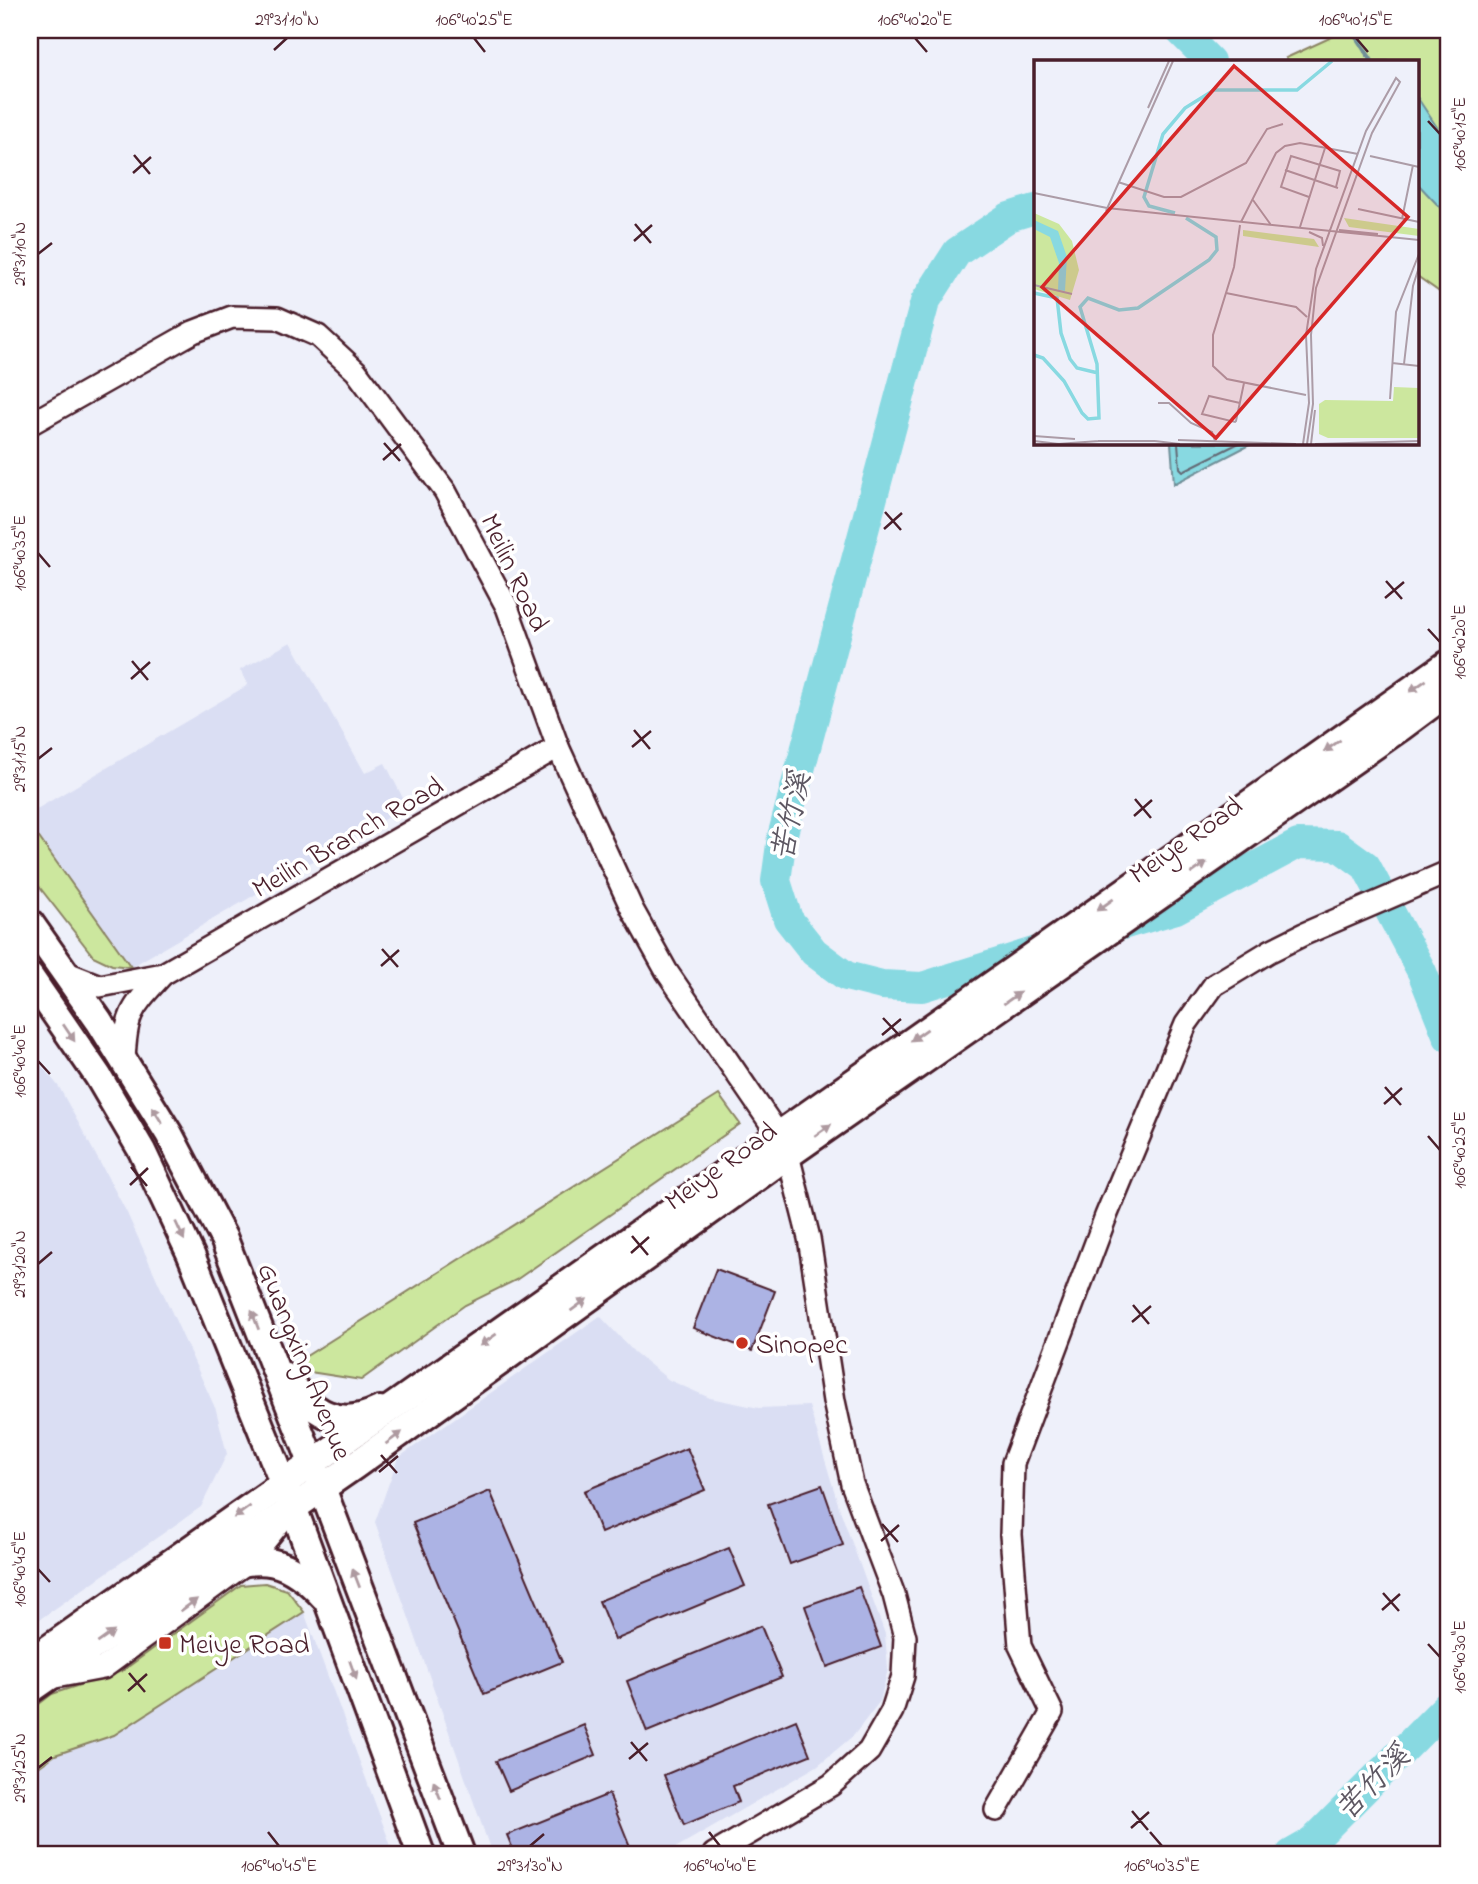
<svg xmlns="http://www.w3.org/2000/svg" width="1478" height="1884" font-family="'Indie Flower','LXGW WenKai TC',sans-serif">
	<rect width="100%" height="100%" fill="#eef0fa"/>
	<filter id="ink" filterUnits="userSpaceOnUse"><feTurbulence type="fractalNoise" baseFrequency=".0143" numOctaves="2"/><feDisplacementMap in="SourceGraphic" scale="14" xChannelSelector="R" yChannelSelector="G"/><feConvolveMatrix kernelMatrix="1 2 1 2 8 2 1 2 1" color-interpolation-filters="sRGB"/></filter>
	<g filter="url(#ink)">
		<g fill="#dadef3">
			<polygon points="291,642 365,773 385,763 407,806 131,967 30,825 30,813 248,685 240,670"/>
			<polygon points="30,1051 59,1087 126,1211 216,1410 227,1454 201,1507 30,1626"/>
			<polygon points="600,1316 634,1352 669,1380 710,1398 759,1408 809,1406 839,1507 885,1634 888,1669 880,1701 854,1735 817,1766 665,1854 492,1854 375,1522 398,1458"/>
			<polygon points="304,1612 394,1854 30,1854 30,1773 55,1755 114,1735"/>
		</g>
		<g fill="#cce79e" stroke="#8b8364" stroke-width="2">
			<polygon points="1347,30 1448,30 1448,298 1417,276 1417,61 1288,61 1286,58"/>
			<polygon points="30,825 131,967 112,965 93,956 30,875"/>
			<polygon points="719,1095 740,1124 516,1280 465,1305 361,1380 310,1372 300,1360"/>
			<polygon points="265,1583 287,1590 304,1612 114,1735 55,1755 30,1773 30,1711 52,1694 122,1671 241,1585"/>
		</g>
		<g fill="#88d9e1" stroke="#6f8f98" stroke-width="2">
			<polygon points="1417,97 1448,144 1448,216 1417,183"/>
			<polygon points="1171,443 1253,443 1174,484"/>
		</g>
		<g fill="none" stroke-linecap="round" stroke-linejoin="round">
			<polyline stroke="#636974" stroke-width="2" points="1178,443 1180,468 1183,471 1239,443"/>
			<polyline stroke="#6f8f98" stroke-width="5" points="1352,30 1371,60"/>
			<g stroke="#88d9e1" stroke-width="30">
				<polyline points="1179,30 1210,61"/>
				<polyline points="1035,209 1009,217 957,252 925,302 782,837 776,881 788,919 814,952 846,976 882,985 922,987 1040,950"/>
				<polyline points="1115,927 1176,909 1298,844 1337,845 1366,866 1422,972 1448,1037"/>
				<polyline points="1291,1854 1312,1842 1448,1705"/>
			</g>
		</g>
		<g fill="#acb3e4" stroke="#4a1f2b" stroke-width="2">
			<polygon points="716,1269 775,1291 752,1351 693,1328"/>
			<polygon points="687,1448 705,1490 601,1533 584,1491"/>
			<polygon points="822,1485 843,1545 790,1564 768,1504"/>
			<polygon points="490,1491 562,1662 484,1694 413,1523"/>
			<polygon points="729,1548 745,1586 615,1640 599,1601"/>
			<polygon points="859,1587 881,1647 827,1667 805,1606"/>
			<polygon points="761,1626 782,1677 647,1732 627,1681"/>
			<polygon points="796,1720 810,1755 733,1786 739,1802 684,1825 664,1775"/>
			<polygon points="584,1725 596,1755 509,1791 496,1761"/>
			<polygon points="609,1794 633,1854 515,1854 507,1835"/>
		</g>
		<g fill="none" stroke-linecap="round" stroke-linejoin="round">
			<g stroke="#4a1f2b" stroke-width="26">
				<g id="minor">
					<polyline points="30,424 193,332 232,317 277,318 318,336 356,371 445,491 507,607 558,747 632,909 667,972 778,1134"/>
					<polyline points="67,973 100,986 163,974"/>
					<path d="M124,1061C126,1012 131,1009 163,974L558,747"/>
					<polyline points="50,1678 103,1668 249,1561 279,1524"/>
					<polyline points="996,1810 1052,1712 1020,1646 1011,1535 1013,1463 1106,1216 1186,1024 1214,985 1270,951 1304,934 1448,872"/>
					<polyline points="714,1854 831,1785 869,1751 892,1711 903,1676 905,1637 894,1595 852,1484 834,1401 809,1238 788,1155"/>
				</g>
			</g>
			<g stroke="#4a1f2b" stroke-width="32">
				<g id="major">
					<polyline points="30,923 99,1021 169,1134 224,1239 322,1488 461,1854"/>
					<polyline points="30,977 98,1076 142,1151 191,1255 293,1507 421,1854"/>
					<path d="M286,1377C311,1412 337,1431 380,1410"/>
					<path d="M211,1571C262,1554 287,1557 324,1597"/>
					<polyline points="30,1662 1448,664"/>
					<polyline points="30,1690 354,1466 788,1155 1401,727 1448,692"/>
				</g>
			</g>
			<use href="#minor" stroke="#fff" stroke-width="21"/>
			<use href="#major" stroke="#fff" stroke-width="26"/>
		</g>
		<defs><path id="oneway-solid" d="M-6-.8H1V-3.2L6.5 0L1 3.2V.8H-6Z" transform="scale(1.75)"/></defs>
		<g fill="#ae9aa0">
			<use href="#oneway-solid" transform="translate(1418 686) rotate(145)"/>
			<use href="#oneway-solid" transform="translate(1332 746) rotate(145)"/>
			<use href="#oneway-solid" transform="translate(1199 868) rotate(-35)"/>
			<use href="#oneway-solid" transform="translate(1105 905) rotate(145)"/>
			<use href="#oneway-solid" transform="translate(1012 998) rotate(-35)"/>
			<use href="#oneway-solid" transform="translate(69 1033) rotate(56)"/>
			<use href="#oneway-solid" transform="translate(919 1035) rotate(145)"/>
			<use href="#oneway-solid" transform="translate(157 1115) rotate(-122)"/>
			<use href="#oneway-solid" transform="translate(823 1130) rotate(-35)"/>
			<use href="#oneway-solid" transform="translate(180 1231) rotate(65)"/>
			<use href="#oneway-solid" transform="translate(579 1305) rotate(-36)"/>
			<use href="#oneway-solid" transform="translate(255 1320) rotate(-111)"/>
			<use href="#oneway-solid" transform="translate(488 1340) rotate(145)"/>
			<use href="#oneway-solid" transform="translate(394 1438) rotate(-36)"/>
			<use href="#oneway-solid" transform="translate(242 1512) rotate(145)"/>
			<use href="#oneway-solid" transform="translate(356 1578) rotate(-111)"/>
			<use href="#oneway-solid" transform="translate(189 1605) rotate(-36)"/>
			<use href="#oneway-solid" transform="translate(106 1637) rotate(-35)"/>
			<use href="#oneway-solid" transform="translate(353 1670) rotate(70)"/>
			<use href="#oneway-solid" transform="translate(437 1790) rotate(-111)"/>
		</g>
	</g>
	<path fill="none" stroke="#4a1f2b" stroke-width="2.5" d="M474,38L485,52M915,38L927,52M1356,38L1368,52M274,50L287,38M1428,121L1440,134M134,155L150,174M133,173L151,157M635,224L651,243M634,241L652,225M38,254L52,243M384,443L400,461M383,460L401,444M885,512L901,530M884,529L902,513M38,553L50,567M1386,581L1402,599M1385,598L1404,582M1428,629L1440,642M132,661L148,680M131,679L150,662M634,730L650,749M632,747L651,731M38,759L52,748M1135,799L1151,818M1134,816L1152,800M382,949L398,967M381,966L399,950M883,1018L900,1036M882,1035L901,1019M38,1061L50,1074M1385,1087L1401,1105M1384,1104L1402,1088M1428,1136L1440,1150M131,1167L147,1186M130,1185L148,1168M632,1236L648,1255M631,1253L649,1237M38,1264L52,1252M1133,1305L1149,1324M1132,1322L1151,1306M381,1455L397,1473M379,1472L398,1456M882,1524L898,1542M881,1541L899,1525M38,1569L50,1582M1383,1593L1399,1611M1382,1610L1400,1594M1428,1644L1440,1657M129,1673L145,1692M128,1691L147,1674M631,1742L647,1761M629,1759L648,1743M38,1768L52,1757M1132,1811L1148,1830M1131,1828L1149,1812M268,1832L279,1846M709,1832L720,1846M1150,1832L1162,1846M530,1846L544,1834"/>
	<g fill="#c8321e" stroke="#fff" stroke-width="2.5">
		<circle cx="742" cy="1343" r="7"/>
		<rect x="158" y="1636" width="14" height="14" rx="3.5"/>
	</g>
	<g text-anchor="middle" stroke-width="7" stroke-linejoin="round" paint-order="stroke">
		<g font-size="28" fill="#4a1f2b" stroke="#fff">
			<text transform="translate(516 572) rotate(65)" y="10">Meilin Road</text>
			<text transform="translate(347 836) rotate(-30)" y="10">Meilin Branch Road</text>
			<text transform="translate(1185 839) rotate(-35)" y="10">Meiye Road</text>
			<text transform="translate(720 1165) rotate(-36)" y="10">Meiye Road</text>
			<text transform="translate(306 1361) rotate(68)" y="10">Guangxing Avenue</text>
		</g>
		<g font-size="28" fill="#4a1f2b" stroke="#fff" text-anchor="start">
			<text x="756" y="1353">Sinopec</text>
			<text x="179" y="1653">Meiye Road</text>
		</g>
		<g font-size="30" font-style="italic" fill="#5d5762" stroke="#fff">
			<text transform="translate(790 816) rotate(-78)" y="10">苦竹溪</text>
			<text transform="translate(1372 1782) rotate(-45)" y="10">苦竹溪</text>
		</g>
	</g>
	<g transform="translate(1034 60)">
		<rect width="385" height="385" fill="#eef0fa"/>
		<path d="M0,153L25,164L38,181L45,210L36,240L0,229ZM310,158L385,169V176L315,167ZM209,170L280,179L285,187L209,176ZM360,327L385,328V378H294L285,374V344L291,340L359,341Z" fill="#cce79e"/>
		<path d="M0,160L24,171L33,197L31,231L24,230L25,203L16,177L0,169Z" fill="#88d9e1"/>
		<path fill="none" stroke="#88d9e1" stroke-width="3.5" d="M141,153L115,146L110,137L129,74L151,48L180,30H263L298,1M0,233L23,238L27,273L36,299L43,308L64,313M0,295L9,298L30,321L48,353L54,359L65,358L63,304L46,247L54,238L85,250L104,248L175,200L183,190L182,177L152,158"/>
		<path fill="none" stroke="#ac9ca7" stroke-width="2" d="M114,48L135,1M336,96L385,107M251,110L304,128M84,122L130,137H147L212,103L233,69L249,64M0,133L73,148L385,180M275,137L247,127L257,96L306,111L302,127M219,140L237,165M324,149L385,162M72,151L139,1M368,159L379,105M207,162L242,93L251,86L266,83L324,94M206,165L200,207L179,275V306L193,319L272,335M266,167L291,88M305,170L344,174M275,172L288,178L289,186M0,225L38,234M192,233L262,247L273,257M358,303L385,306M370,304L379,226L385,207M356,339L362,252L385,194M124,343H135L157,363L178,372L181,381M206,343L175,336L168,354L201,362L202,361L210,323M0,376L41,379M144,380L262,384M0,381L25,384M64,381H121M121,381L146,384M23,384L65,381M269,384L275,343L272,275L282,209L332,71L362,18L366,22L338,73L282,228L277,275L279,344L273,384M277,384L281,350M281,384L385,381"/>
		<path fill="#d62828" fill-opacity="0.15" stroke="#d62828" stroke-width="3.5" d="M200,6L374,157L182,378L8,227Z"/>
		<rect width="385" height="385" fill="none" stroke="#4a1f2b" stroke-width="3.5"/>
	</g>
	<rect width="1478" height="1884" fill="none" stroke="#fff" stroke-width="77"/>
	<rect x="38" y="38" width="1402" height="1808" fill="none" stroke="#4a1f2b" stroke-width="2.5"/>
	<g font-size="18" text-anchor="middle" fill="#4a1f2b">
		<text x="287" y="25">29°31'10"N</text>
		<text x="474" y="25">106°40'25"E</text>
		<text x="915" y="25">106°40'20"E</text>
		<text x="1356" y="25">106°40'15"E</text>
		<text transform="translate(1459 134) rotate(-90)" y="6">106°40'15"E</text>
		<text transform="translate(19 254) rotate(-90)" y="6">29°31'10"N</text>
		<text transform="translate(19 553) rotate(-90)" y="6">106°40'35"E</text>
		<text transform="translate(1459 642) rotate(-90)" y="6">106°40'20"E</text>
		<text transform="translate(19 759) rotate(-90)" y="6">29°31'15"N</text>
		<text transform="translate(19 1061) rotate(-90)" y="6">106°40'40"E</text>
		<text transform="translate(1459 1150) rotate(-90)" y="6">106°40'25"E</text>
		<text transform="translate(19 1264) rotate(-90)" y="6">29°31'20"N</text>
		<text transform="translate(19 1569) rotate(-90)" y="6">106°40'45"E</text>
		<text transform="translate(1459 1657) rotate(-90)" y="6">106°40'30"E</text>
		<text transform="translate(19 1768) rotate(-90)" y="6">29°31'25"N</text>
		<text x="279" y="1871">106°40'45"E</text>
		<text x="530" y="1871">29°31'30"N</text>
		<text x="720" y="1871">106°40'40"E</text>
		<text x="1162" y="1871">106°40'35"E</text>
	</g>
</svg>
